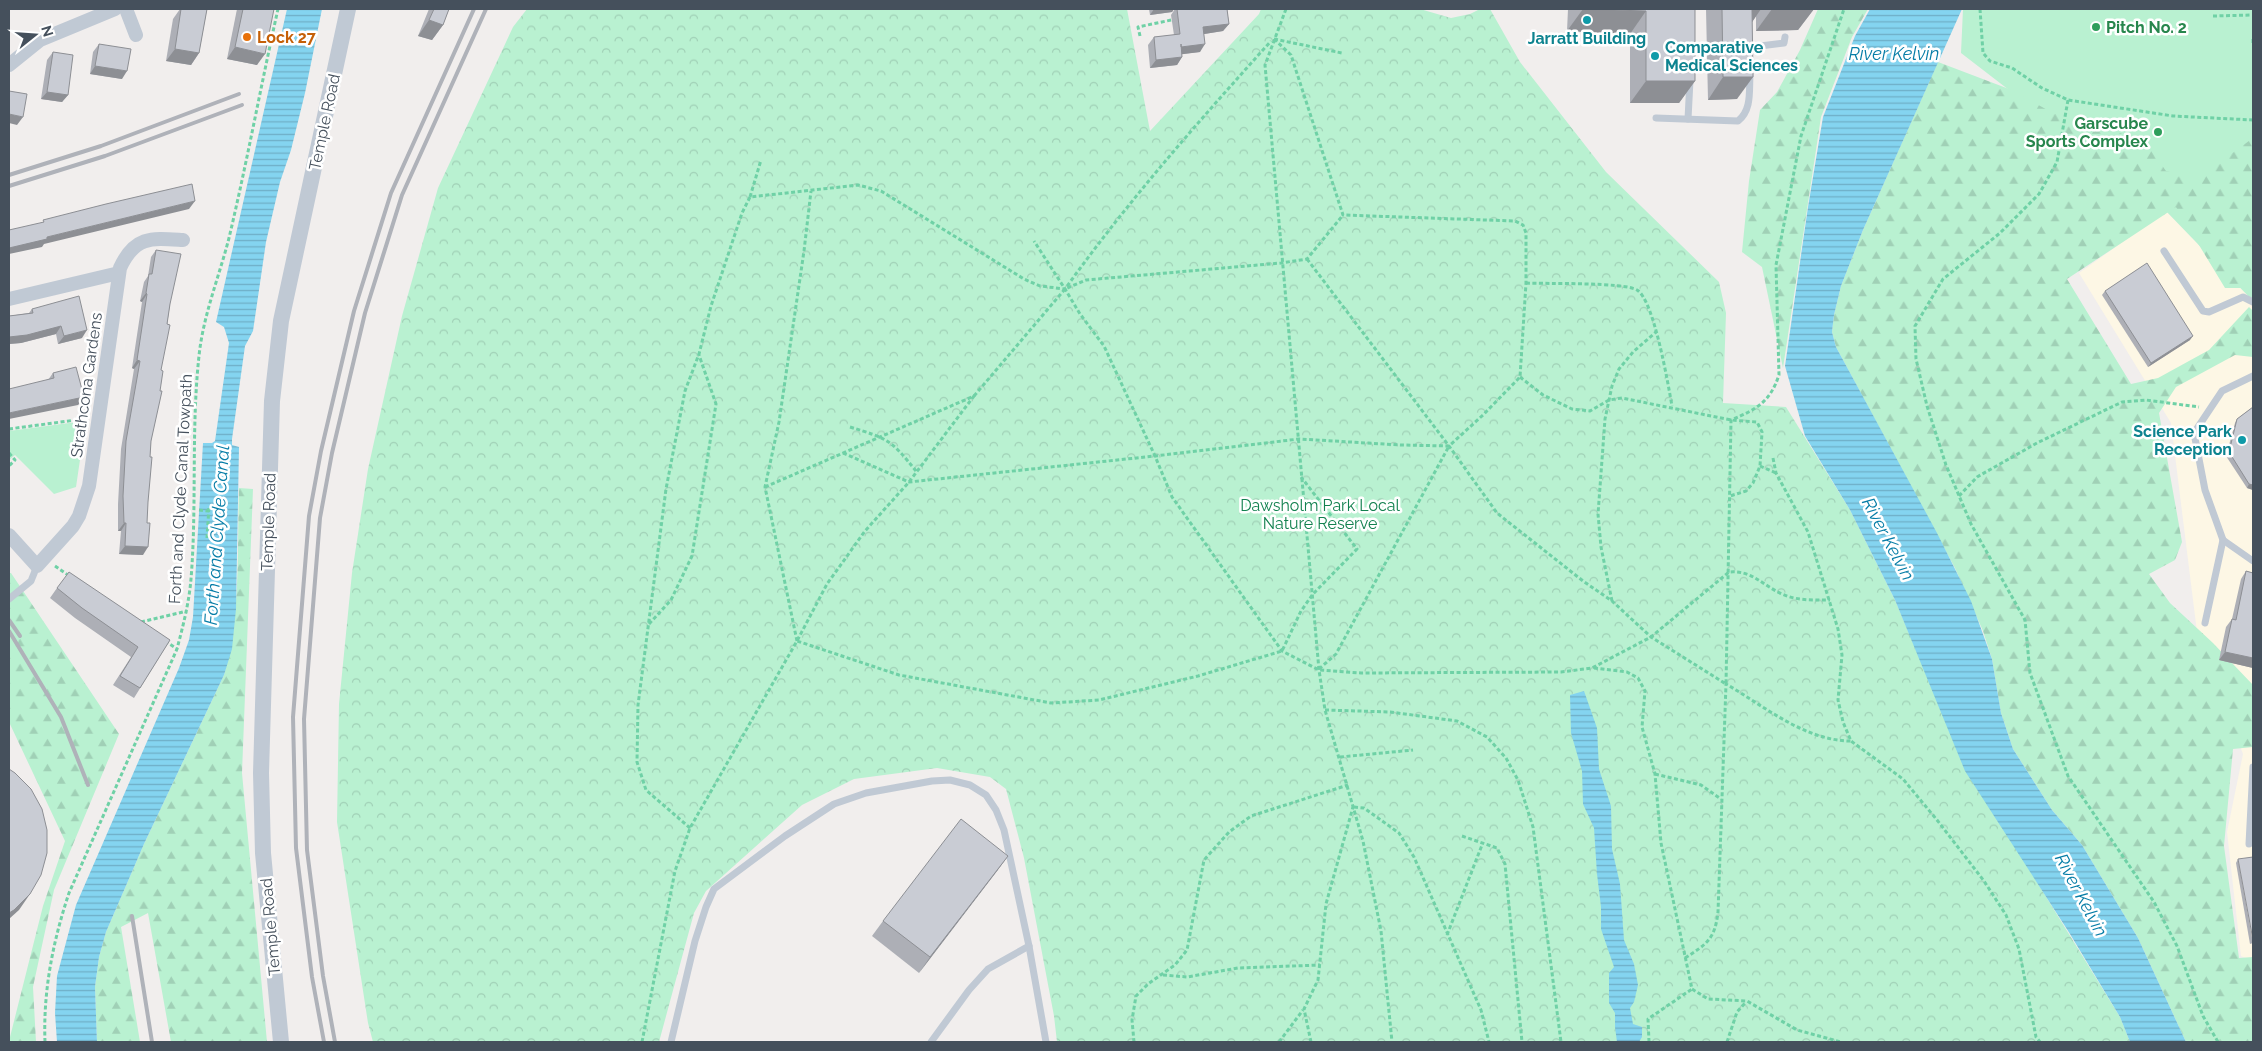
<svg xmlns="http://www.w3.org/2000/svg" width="2262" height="1051" font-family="Raleway,sans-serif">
	<defs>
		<pattern id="forest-firs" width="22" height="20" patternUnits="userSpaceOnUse" patternTransform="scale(1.25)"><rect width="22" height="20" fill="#b9f1d1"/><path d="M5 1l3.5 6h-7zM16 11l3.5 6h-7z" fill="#a0d0b6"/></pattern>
		<pattern id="park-crowns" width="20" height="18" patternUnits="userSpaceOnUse" patternTransform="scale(1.25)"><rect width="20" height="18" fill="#b9f1d1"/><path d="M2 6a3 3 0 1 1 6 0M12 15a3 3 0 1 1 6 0" fill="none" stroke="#a0d0b6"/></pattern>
		<pattern id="water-rules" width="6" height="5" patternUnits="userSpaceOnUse" patternTransform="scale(1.25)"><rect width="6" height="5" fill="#84d4f0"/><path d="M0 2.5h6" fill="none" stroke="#6eaec6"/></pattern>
	</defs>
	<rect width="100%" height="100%" fill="#f1eeed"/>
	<polygon fill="#fdf7e5" points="2166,211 2253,301 2253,961 2241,956 2227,832 2243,754 2197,632 2171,423 2079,273"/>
	<g fill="#b9f1d1">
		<polygon points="1963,9 2253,9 2253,301 2166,211 1961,53"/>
		<polygon points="77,422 74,444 81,453 76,487 54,494 15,455 9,460 9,431"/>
	</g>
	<g fill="url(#forest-firs)">
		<polygon points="1818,9 1868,9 1852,37 1821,117 1783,368 1762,267 1742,252 1749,181 1760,110 1777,92 1800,50"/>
		<polygon points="1938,62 2009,89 2053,113 2110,128 2149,147 2166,171 2201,176 2253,138 2253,288 2225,288 2176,207 2067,279 2131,384 2158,378 2209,350 2249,307 2253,311 2253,357 2235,355 2176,387 2159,413 2182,542 2175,560 2149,574 2170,603 2213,643 2253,685 2253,747 2233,749 2224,846 2239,958 2253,957 2253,1042 2186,1042 2138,938 2082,845 2052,810 2013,749 2001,713 1992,659 1983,631 1955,568 1836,347 1832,332 1834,315 1841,286 1863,230"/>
		<path d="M239,488L253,489L242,773L267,1042H171L148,913L121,927L140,1042H97L95,987L99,957L106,932L144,844L224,675C241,615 237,550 239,488Z"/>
		<polygon points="9,573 11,573 119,734 54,890 33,987 36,1042 9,1041 43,906 65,841 9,722"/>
	</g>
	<polygon fill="url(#park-crowns)" points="527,9 1127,9 1150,131 1259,14 1261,9 1420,9 1451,18 1470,14 1480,9 1490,9 1520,62 1606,172 1719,282 1726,313 1723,403 1786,407 1850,510 1895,600 1946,721 2021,856 2120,1017 2130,1042 1057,1042 1054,1016 1024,858 1006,789 990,777 937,768 854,779 802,805 706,891 694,913 659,1042 373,1042 368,1023 337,822 339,704 352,573 368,469 402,316 438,188 513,27"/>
	<g fill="url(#water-rules)">
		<polygon points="287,9 322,9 305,93 291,150 280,182 266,242 253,331 245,346 232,439 232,445 239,447 236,609 232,649 224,675 144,844 106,932 99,957 95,987 97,1042 57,1042 55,1013 57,976 76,905 179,668 189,640 193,617 203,443 212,443 215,441 229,343 224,327 216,322"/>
		<polygon points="1870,9 1962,9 1863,230 1841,286 1834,315 1832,332 1836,347 1937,533 1971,601 1992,659 2001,713 2013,749 2052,810 2082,845 2138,938 2186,1042 2130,1042 2120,1017 2070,934 1965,771 1895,600 1850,510 1805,436 1785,366 1808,207 1823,117 1855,36"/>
		<polygon points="1584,691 1597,728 1599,769 1611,806 1612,849 1620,884 1624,940 1634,964 1638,985 1634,1002 1630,1008 1633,1024 1642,1027 1642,1037 1639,1042 1617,1042 1615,1027 1615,1013 1609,1003 1609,973 1614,967 1601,929 1601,907 1597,874 1594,828 1583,804 1582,771 1571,733 1570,695"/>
	</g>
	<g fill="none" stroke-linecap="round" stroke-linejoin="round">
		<g stroke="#6fd1a6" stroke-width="3" stroke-dasharray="4 2.5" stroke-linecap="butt">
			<polyline points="1286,9 1265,65 1319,670 1325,710 1363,841 1381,931 1392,1042"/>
			<polyline points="1980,9 1983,53 1990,61 2012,68 2042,88 2068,100 2173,116 2253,120"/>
			<polyline points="2213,16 2253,15"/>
			<polyline points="1140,36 1138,27 1176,19"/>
			<path d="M1274,39L1291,55L1343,215L1515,221L1523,225L1526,233V283L1520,377L1483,415L1449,446L1401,445L1299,439L1155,456L1172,497L1282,651L1319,670L1361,673L1561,672L1592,668L1651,637L1729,572C1752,570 1762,585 1782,594C1797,601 1814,600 1830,600"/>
			<polyline points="1274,39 1342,53"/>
			<polyline points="2253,39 2253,45"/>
			<polyline points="2068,100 2057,162 2039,194 2000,233 1943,279 1915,326 1916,359 1927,406 1946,465 1971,524 2025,620 2030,673 2068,776 2154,902 2177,946 2203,1016 2218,1042"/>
			<polyline points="750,197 761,160"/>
			<path d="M1307,259L1449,446L1497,513L1583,581L1612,601L1651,637L1726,684L1731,420C1757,409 1770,402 1779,375L1776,265L1801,136L1844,9"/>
			<path d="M1526,283C1546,284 1624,282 1637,290C1654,300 1668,384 1672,406"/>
			<polyline points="1520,377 1543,395 1572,409 1590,411 1609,400 1622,398 1731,420 1757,422 1762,432 1760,466 1753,483 1746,491 1730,496"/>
			<polyline points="974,396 1065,289 1086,280 1281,263 1307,259 1343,215"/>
			<path d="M850,427C889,439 891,440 916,471"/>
			<polyline points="9,429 83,419"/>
			<polyline points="9,453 15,460 9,466"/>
			<path d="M843,453L909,482L1155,456L1104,346L1080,314L1065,289C1128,201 1199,121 1271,41"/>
			<polyline points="1773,458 1776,473 1808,532 1838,629 1842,655 1838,700 1843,722 1851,741 1903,779 1937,820 1984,881 2006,915 2019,949 2036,1037 2040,1042"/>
			<polyline points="1760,466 1776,473"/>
			<polyline points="765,487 974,396 909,482 865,531 827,584 797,641"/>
			<polyline points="1959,496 1977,477 2037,443 2122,402 2146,400 2199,407"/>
			<polyline points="199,510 209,511"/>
			<polyline points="207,538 209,506"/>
			<polyline points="55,566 71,577"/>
			<polyline points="1612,601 1601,547 1598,514 1605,419 1612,386 1619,369 1633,352 1656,332"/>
			<polyline points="141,622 187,611"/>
			<polyline points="649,624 671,600 692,556 716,404 699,355"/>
			<polyline points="165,641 177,649"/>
			<polyline points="797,641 765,487 779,422 804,251 811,191"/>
			<polyline points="1594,668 1627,672 1638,678 1645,691 1642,727 1655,774 1661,843 1692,989 1708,999 1747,1001 1797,1030 1841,1042"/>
			<polyline points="1319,669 1336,654 1449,446"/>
			<polyline points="1325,710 1390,712 1457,721 1487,737 1506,758 1518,780 1533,827 1561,1042"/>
			<polyline points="1340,757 1413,750"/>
			<polyline points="1655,774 1701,785 1721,799"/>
			<polyline points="1354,807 1364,808 1399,833 1414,857 1481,1010 1489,1042"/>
			<polyline points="690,828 646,790 637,762 638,705 666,489 685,391 699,354 711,306 742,213 750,197 858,185 881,191 1024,279 1040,286 1065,289 1034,241"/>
			<polyline points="1462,836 1497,848 1505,864 1522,1042"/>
			<polyline points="1447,935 1482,845"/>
			<path d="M1685,958C1707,944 1715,939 1718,912L1726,684C1764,706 1805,741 1851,741"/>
			<polyline points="1163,975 1187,977 1238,968 1320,965"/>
			<path d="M45,1042C43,991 53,941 69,893L177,649C183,626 189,603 191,579C197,505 191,430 199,356C203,316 219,277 229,238C247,162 261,85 278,9"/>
			<polyline points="642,1042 675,871 690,828 797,641 899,675 1051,703 1099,700 1198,676 1282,651 1301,611 1313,594 1357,549 1301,477"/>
			<polyline points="1134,1042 1132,1020 1136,996 1148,984 1175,965 1187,950 1204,860 1229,832 1251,816 1348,785"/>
			<polyline points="1279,1042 1303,1010"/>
			<polyline points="1311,1042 1304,1009 1318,980 1326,904 1353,807"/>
			<polyline points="1649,1042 1648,1019 1692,989"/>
			<polyline points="1727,1042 1737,1012 1746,1002"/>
		</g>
		<g stroke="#c0c9d4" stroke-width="7">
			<polyline points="1752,47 1784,43 1785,37"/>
			<path d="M1656,118L1738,121C1752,110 1749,91 1750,74"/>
			<polyline points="1688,119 1690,80"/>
			<polyline points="2164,251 2203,311 2209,312 2243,297 2253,302"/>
			<polyline points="2253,376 2222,391 2194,433 2205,490 2223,540 2253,561"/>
			<polyline points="9,599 31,581 37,566"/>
			<polyline points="2205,623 2223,540"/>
			<polyline points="2249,844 2253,767"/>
			<polyline points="671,1042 695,941 706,907 714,889 785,836 834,804 866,793 932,781 950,780 970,785 986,795 996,810 1004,830 1029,946 1046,1042"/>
			<polyline points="931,1042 969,990 988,969 1029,946"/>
		</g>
		<g stroke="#c0c9d4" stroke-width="14">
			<polyline points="126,9 136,35"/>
			<polyline points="9,65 40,40 115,9"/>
			<polyline points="9,299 119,273"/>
			<path d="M9,535L37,566L73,526L79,516L89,486L120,268C135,235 153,238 183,240"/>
		</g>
		<polyline stroke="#c0c9d4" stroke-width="16" points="281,1042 263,853 261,773 272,401 281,321 348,9"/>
		<g stroke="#afb2b9" stroke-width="4">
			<polyline points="9,175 101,146 239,94"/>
			<polyline points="9,186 105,156 242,105"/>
			<polyline points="9,620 20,636"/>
			<polyline points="9,631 61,717 88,785"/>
			<polyline points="132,916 152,1042"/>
			<polyline points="324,1042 312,977 296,848 293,717 309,516 321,451 354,311 391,193 474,9"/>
			<polyline points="335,1042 323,976 307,850 304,719 320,518 332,453 365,313 402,195 486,9"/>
		</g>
	</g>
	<g fill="#adafb6">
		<polygon points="180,9 207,9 199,53 191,65 166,61 173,19"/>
		<polygon points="237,9 274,9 257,65 227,59"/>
		<polygon points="429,9 449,9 443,25 432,40 418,36"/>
		<polygon points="1149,9 1174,9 1172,12 1150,15"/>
		<polygon points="1175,9 1227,9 1229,24 1223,31 1204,34 1200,52 1182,54 1182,57 1177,65 1150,68 1148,45 1154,37 1174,35 1171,15"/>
		<polygon points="1568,9 1695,9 1695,81 1679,103 1630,103 1630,34 1567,31"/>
		<polygon points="1706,9 1814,9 1798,30 1756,31 1756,16 1752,22 1737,99 1708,100"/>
		<polygon points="99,44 122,79 90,74 93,52"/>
		<polygon points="53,52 68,95 62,102 41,99 47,60"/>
		<polygon points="156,250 170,304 151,441 143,555 119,554 121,531 118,531 118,504 121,449 134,369 132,368 142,302 140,301 144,282 148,276 151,257"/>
		<polygon points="2105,291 2190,340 2148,367 2102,295"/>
		<polygon points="32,309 82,338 58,344 56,334 21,343 9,344 9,316 29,313"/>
		<polygon points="53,373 84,397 78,405 48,380"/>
		<polygon points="2253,407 2253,490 2247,488 2226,456 2235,423 2237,419"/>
		<polygon points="2246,571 2253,573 2253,668 2219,660 2226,627 2232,619 2241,579"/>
		<polygon points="57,588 170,640 134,698 113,685 131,657 75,618 50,598"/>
		<polygon points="1008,856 997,871 919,973 872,936 883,921"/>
		<polygon points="2238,859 2253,943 2250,944 2236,863"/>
	</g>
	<g fill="#8d8f94">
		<polygon points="1154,9 1174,9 1172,12 1150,15"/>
		<polygon points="1583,9 1646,11 1630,34 1567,31"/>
		<polygon points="1752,9 1761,9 1746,31"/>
		<polygon points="1772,9 1814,9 1798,30 1756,31"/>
		<polygon points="429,20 443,25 432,40 418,36"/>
		<polygon points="1229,24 1223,31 1198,35 1203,27"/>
		<polygon points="1205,44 1200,52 1176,55 1181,47"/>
		<polygon points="235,47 265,54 257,65 227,59"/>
		<polygon points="175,49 199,53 191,65 166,61"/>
		<polygon points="1182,57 1177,65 1150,68 1156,60"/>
		<polygon points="95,66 127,71 122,79 90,74"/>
		<polygon points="1723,77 1753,77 1737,99 1708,100"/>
		<polygon points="1646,81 1695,81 1679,103 1630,103"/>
		<polygon points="47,92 68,95 62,102 41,99"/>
		<polygon points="9,114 23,117 17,125 9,123"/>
		<polygon points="195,201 189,209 44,244 42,247 9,254 9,248 47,237"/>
		<polygon points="146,293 147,294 142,302 140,301"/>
		<polygon points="61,326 56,334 21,343 9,344 9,337"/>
		<polygon points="87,330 82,338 58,344 64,336"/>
		<polygon points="2193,336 2190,340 2148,367 2151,363"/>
		<polygon points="137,360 140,361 134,369 132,368"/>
		<polygon points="84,397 78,405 9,419 9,413"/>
		<polygon points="2249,484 2253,485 2253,490 2247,488"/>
		<polygon points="124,523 126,523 121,531 118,531"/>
		<polygon points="125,546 148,547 143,555 119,554"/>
		<polygon points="2225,652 2253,658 2253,668 2219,660"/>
		<polygon points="1008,856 997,871 919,973 930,957"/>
		<polygon points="30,894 19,910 9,919 9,913"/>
	</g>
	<g fill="#c9ccd4" stroke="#8d8f94">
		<polygon points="181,9 207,9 199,53 175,49"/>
		<polygon points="243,9 274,9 265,54 235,47"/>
		<polygon points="434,9 449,9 443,25 429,20"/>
		<polygon points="1177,9 1227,9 1229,24 1203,27 1205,44 1181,47 1181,44 1182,57 1156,60 1154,37 1180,34"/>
		<polygon points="1583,9 1695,9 1695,81 1646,81 1646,11"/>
		<polygon points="1722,9 1752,9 1753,77 1723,77"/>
		<polygon points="99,44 131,49 127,71 95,66"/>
		<polygon points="53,52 73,55 68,95 47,92"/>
		<polygon points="9,91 27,94 23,117 9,114"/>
		<polygon points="192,184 195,201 47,237 47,239 9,248 9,230 44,222 43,220 106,204"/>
		<polygon points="156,250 181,254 170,304 167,324 170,325 161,370 163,371 160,391 162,391 151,441 150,457 152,457 148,502 147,523 150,523 148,547 125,546 126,523 124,523 123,496 126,441 140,361 137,360 147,294 146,293 149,274 152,274"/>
		<polygon points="2147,263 2193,336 2151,363 2105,291"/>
		<polygon points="79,296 87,330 64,336 61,326 27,335 9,337 9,316 33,313 32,309"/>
		<polygon points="76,367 84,397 9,413 9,389 54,378 53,373"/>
		<polygon points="2253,407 2253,485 2249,484 2229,452 2237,419"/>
		<polygon points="2246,571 2253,573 2253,658 2225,652 2232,619 2236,620"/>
		<polygon points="69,572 170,640 140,688 120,676 138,647 82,608 57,588"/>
		<polygon points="9,769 15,773 31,789 42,809 47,830 47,853 41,875 30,894 14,910 9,913"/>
		<polygon points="961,819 1008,856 930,957 883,921"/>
		<polygon points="2253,857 2253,940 2238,859"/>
	</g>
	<g fill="#0f9aa8" stroke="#fff" stroke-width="2">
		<circle cx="1587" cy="20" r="5"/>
		<circle cx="1655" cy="56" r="5"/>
		<circle cx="2242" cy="440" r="5"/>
	</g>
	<g fill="#2e9e5b" stroke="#fff" stroke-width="2">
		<circle cx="2096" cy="27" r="5"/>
		<circle cx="2158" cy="132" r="5"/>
	</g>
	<circle fill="#e8710a" stroke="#fff" stroke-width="2" cx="247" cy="37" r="5"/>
	<g text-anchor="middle" stroke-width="5" stroke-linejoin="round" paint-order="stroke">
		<g font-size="16" font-weight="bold" fill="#27864d" stroke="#fff" text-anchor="start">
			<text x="2106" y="33">Pitch No. 2</text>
			<text x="2148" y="129" text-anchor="end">Garscube<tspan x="2148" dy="18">Sports Complex</tspan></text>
		</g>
		<g font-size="16" font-weight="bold" fill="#c56008" stroke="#fff" text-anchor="start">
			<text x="257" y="43">Lock 27</text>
		</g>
		<g font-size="16" font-weight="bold" fill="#0d838f" stroke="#fff">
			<text x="1587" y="44">Jarratt Building</text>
			<text x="1665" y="53" text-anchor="start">Comparative<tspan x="1665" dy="18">Medical Sciences</tspan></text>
			<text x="2232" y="437" text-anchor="end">Science Park<tspan x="2232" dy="18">Reception</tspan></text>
		</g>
		<g font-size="16" fill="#45505c" stroke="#fff">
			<text transform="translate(324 122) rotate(-78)" y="6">Temple Road</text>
			<text transform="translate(86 385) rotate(-82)" y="6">Strathcona Gardens</text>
			<text transform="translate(180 489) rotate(-87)" y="6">Forth and Clyde Canal Towpath</text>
			<text transform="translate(268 522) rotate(-88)" y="6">Temple Road</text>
			<text transform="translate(270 927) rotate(-95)" y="6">Temple Road</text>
		</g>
		<g font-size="16" fill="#12814f" stroke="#fff">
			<text x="1320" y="511">Dawsholm Park Local<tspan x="1320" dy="18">Nature Reserve</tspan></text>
		</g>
		<g font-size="18" font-style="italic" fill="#067da7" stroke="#fff">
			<text x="1894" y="60">River Kelvin</text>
			<text transform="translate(217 535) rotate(-86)" y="6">Forth and Clyde Canal</text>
			<text transform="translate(1888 539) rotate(62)" y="6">River Kelvin</text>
			<text transform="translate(2081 895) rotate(62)" y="6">River Kelvin</text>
		</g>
	</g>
	<rect width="2262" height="1051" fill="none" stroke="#45505c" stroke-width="20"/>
	<g transform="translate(35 35) rotate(73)" stroke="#ffffff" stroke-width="4" paint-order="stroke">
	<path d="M0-4L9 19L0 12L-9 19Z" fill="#45505c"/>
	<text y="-8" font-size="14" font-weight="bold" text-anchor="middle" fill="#45505c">N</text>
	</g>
</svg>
